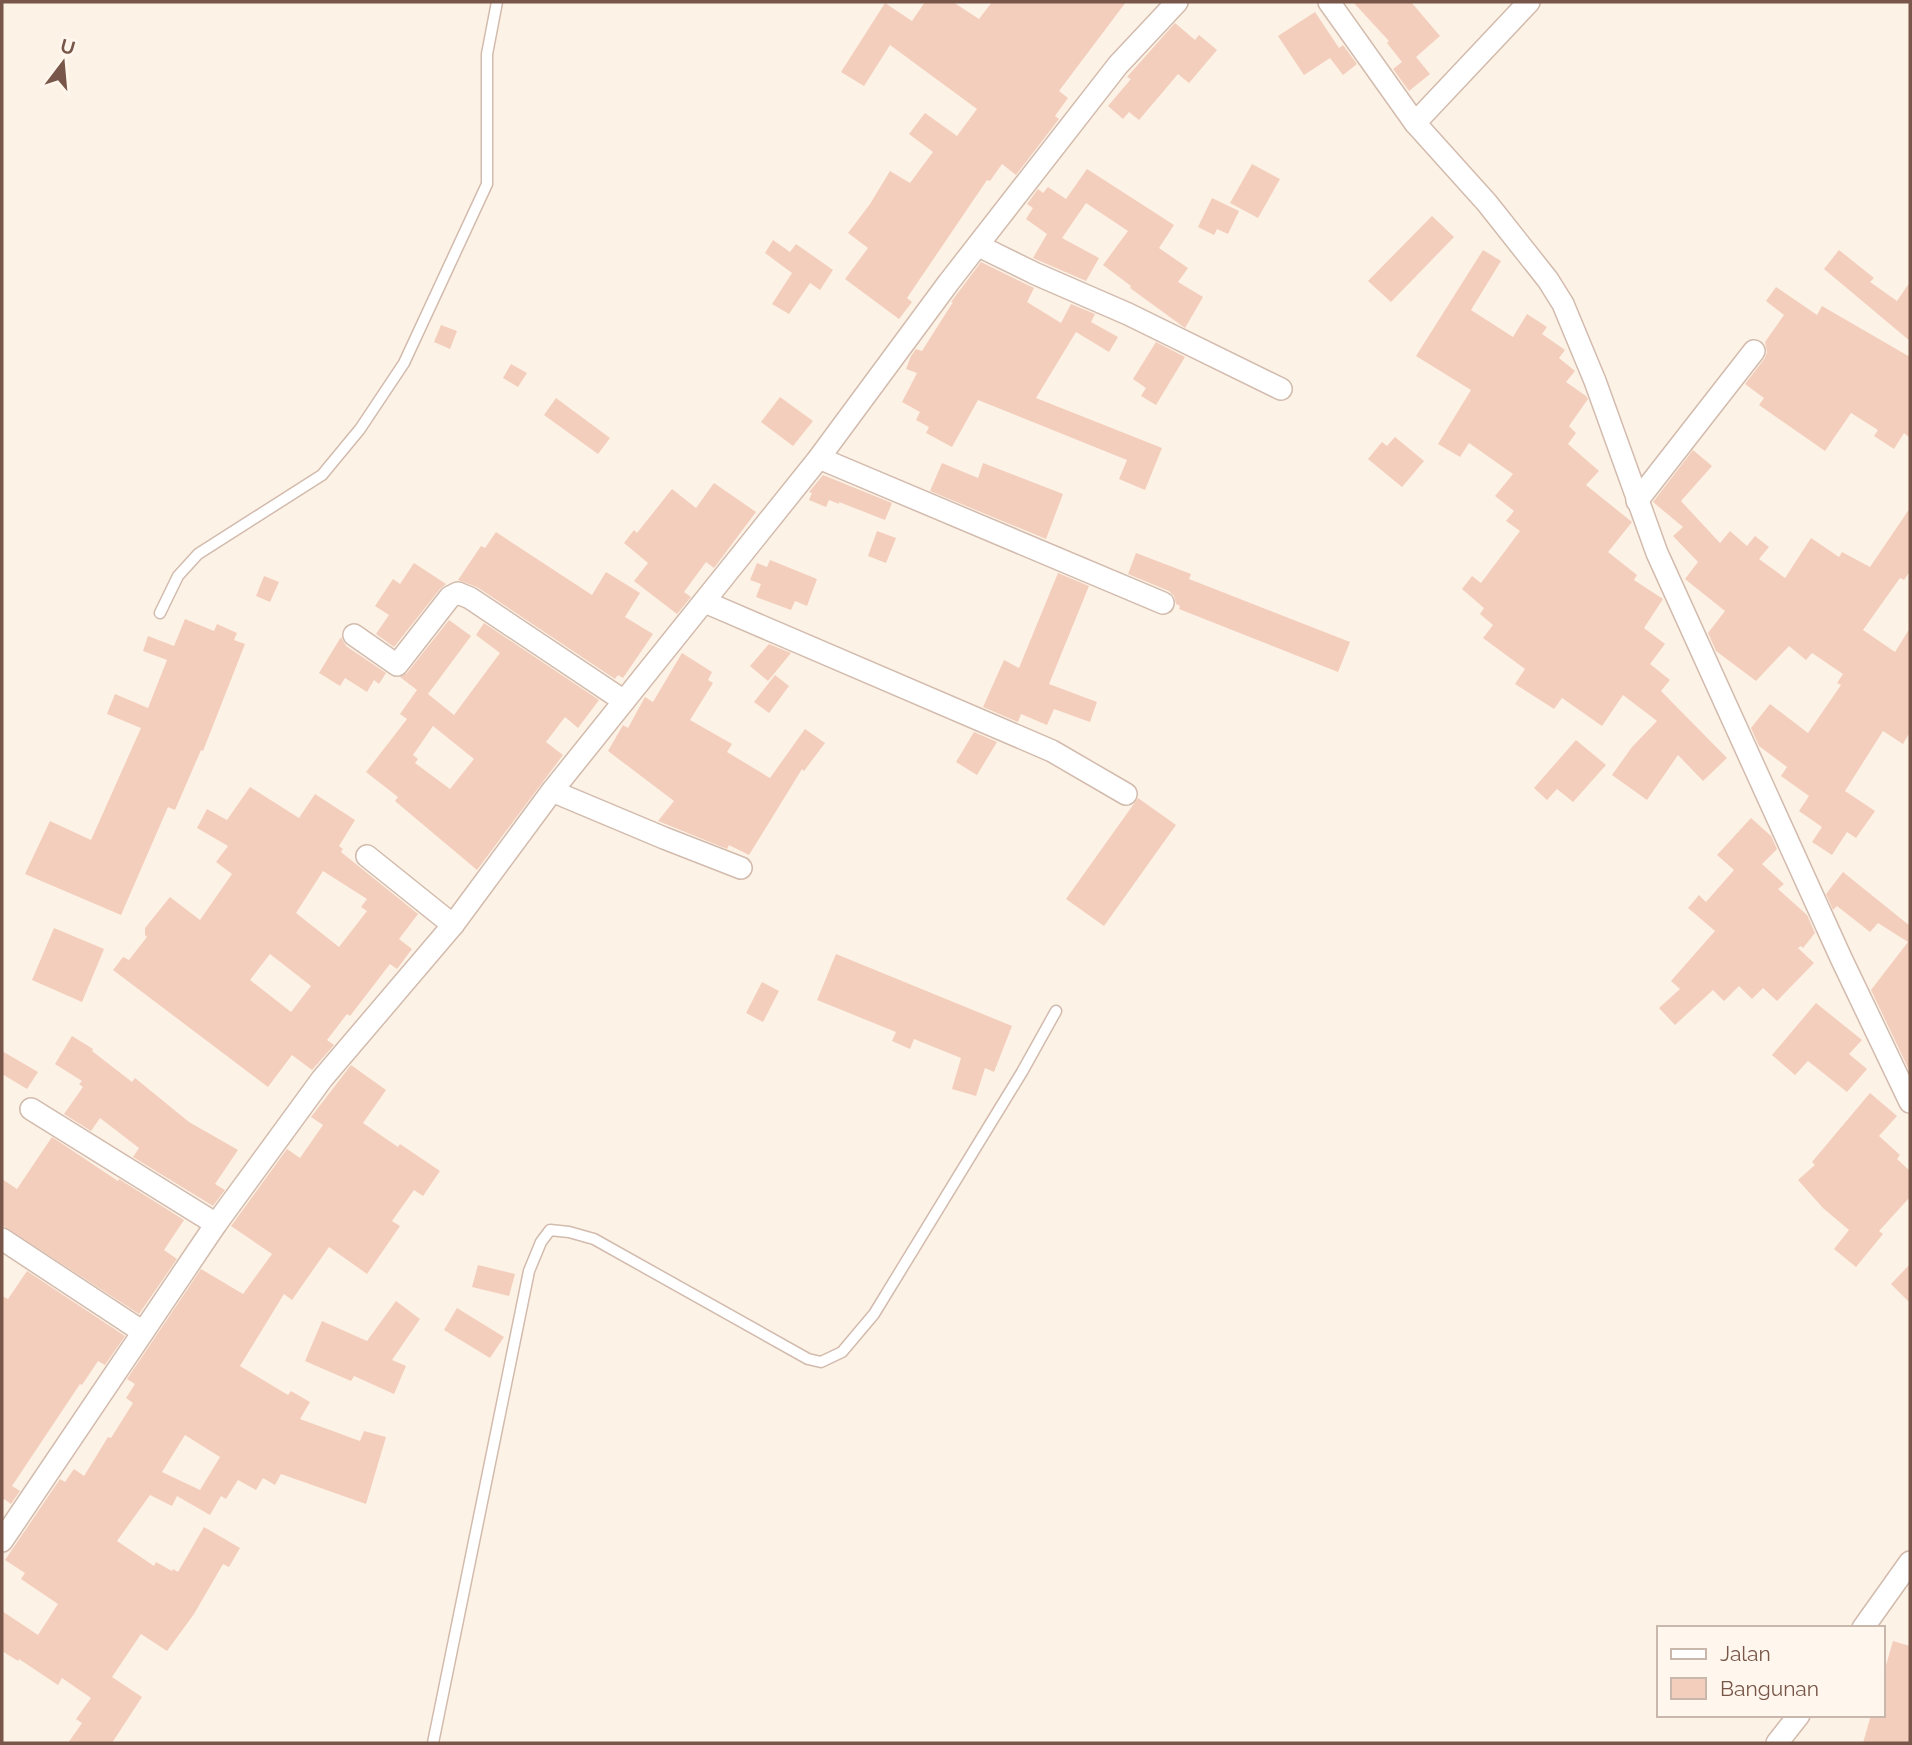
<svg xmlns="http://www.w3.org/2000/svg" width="1912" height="1745" font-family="Raleway,sans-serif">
	<rect width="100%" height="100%" fill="#fdf2e6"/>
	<g fill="#f4cebc" fill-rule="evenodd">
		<polygon points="925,2 953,2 979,19 992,2 1126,2 1059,91 1068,98 1055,116 1059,119 1016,175 1002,164 990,181 987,180 907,298 912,302 899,319 845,279 868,248 848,233 870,204 890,171 910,183 933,152 909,134 925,113 957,136 977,109 890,45 864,86 841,72 885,3 912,21"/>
		<polygon points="1353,2 1411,2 1440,36 1416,57 1430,74 1409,91 1393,69 1402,62 1387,43 1389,41"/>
		<polygon points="1315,12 1339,48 1343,45 1357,64 1343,75 1330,58 1304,75 1278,36"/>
		<polygon points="1175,23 1195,40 1199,35 1217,50 1189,83 1178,74 1139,120 1129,112 1123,119 1108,106 1131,79 1127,77"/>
		<polygon points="1252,164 1280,179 1258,218 1230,203"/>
		<polygon points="1087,169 1174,225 1159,248 1188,268 1178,282 1203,297 1185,328 1130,288 1131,286 1103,265 1128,231 1086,203 1062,238 1099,258 1086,281 1033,258 1047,234 1026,219 1033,208 1027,204 1038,189 1043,193 1048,187 1066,199"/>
		<polygon points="1212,198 1239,211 1228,234 1217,229 1214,235 1198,227"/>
		<polygon points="1432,216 1454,237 1391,302 1368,281"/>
		<polygon points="773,240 790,252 796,244 833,270 820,290 810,283 789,314 772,304 792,273 765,253"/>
		<polygon points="1483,250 1501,261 1471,310 1513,337 1527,314 1547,327 1542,334 1565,350 1559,358 1575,371 1566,382 1586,396 1588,399 1569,426 1576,433 1568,444 1599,471 1586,485 1632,522 1608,552 1637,575 1634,580 1663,599 1644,628 1665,644 1650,664 1670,680 1661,691 1727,758 1703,781 1678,755 1647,800 1612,775 1632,747 1657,721 1623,695 1602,726 1562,698 1554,709 1515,684 1525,669 1483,638 1493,625 1480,614 1484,608 1462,589 1472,576 1481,583 1520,531 1506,521 1514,511 1495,496 1513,474 1469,443 1460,457 1438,444 1471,390 1416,356"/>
		<polygon points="1839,250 1874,278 1870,282 1897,301 1910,282 1910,341 1824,269"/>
		<polygon points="981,262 1034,288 1027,302 1061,323 1071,304 1095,314 1091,322 1118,337 1109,352 1076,332 1036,398 1162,448 1145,490 1119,479 1127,460 978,400 952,447 926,433 929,427 916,420 920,412 902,402 917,373 906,369 911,356 916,349 922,351 953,302 951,302"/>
		<polygon points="1776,287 1817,315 1822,306 1910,357 1910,438 1904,433 1894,449 1874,436 1878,430 1851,413 1825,451 1759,405 1764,398 1745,384 1765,358 1767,352 1765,342 1784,315 1766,301"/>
		<polygon points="441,325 457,331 450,349 434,342"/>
		<polygon points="1156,342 1185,357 1156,405 1141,396 1146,388 1133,379"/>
		<polygon points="511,364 527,373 518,387 503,378"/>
		<polygon points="780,397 813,421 793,446 761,422"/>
		<polygon points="556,398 610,438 598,454 544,415"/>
		<polygon points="1395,437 1424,461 1402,487 1368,459 1382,442 1387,446"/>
		<polygon points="1693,450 1712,466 1681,501 1720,543 1730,531 1747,546 1755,536 1769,547 1759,559 1785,578 1811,538 1839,557 1842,552 1870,567 1910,508 1910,571 1904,580 1900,578 1863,630 1895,652 1910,628 1910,732 1903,744 1883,731 1845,791 1875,811 1856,838 1847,832 1832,855 1812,842 1822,827 1799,811 1809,796 1781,776 1787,767 1759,746 1751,728 1770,704 1808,733 1841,685 1837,683 1843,674 1812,653 1806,660 1789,646 1756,681 1716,651 1708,633 1725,611 1685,579 1698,562 1673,536 1683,527 1653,502"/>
		<polygon points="942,463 978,478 983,463 1063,494 1046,539 930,491"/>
		<polygon points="823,475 892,503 885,520 839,502 839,504 829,500 826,507 809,500 812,493 809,492"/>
		<polygon points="714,483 756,512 714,568 706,562 684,592 691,597 677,614 634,581 648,563 624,543 634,530 637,533 672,489 696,508"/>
		<polygon points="877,531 896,538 886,563 868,556"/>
		<polygon points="496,532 592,595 606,572 640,593 625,617 653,634 623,678 618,675 615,679 477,587 458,580 481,546 485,548"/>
		<polygon points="1136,553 1191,574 1189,579 1350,642 1338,672 1179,609 1180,606 1176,604 1174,596 1169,591 1128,574"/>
		<polygon points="770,560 817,579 807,606 795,601 791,610 756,597 761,584 750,580 757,563 767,567"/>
		<polygon points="414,563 446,584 440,589 394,647 376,634 389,615 375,606 393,579 400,584"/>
		<polygon points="1058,573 1089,586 1049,684 1097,702 1090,722 1054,709 1047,725 1021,714 1018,722 983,707 1004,660 1019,668"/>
		<polygon points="264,576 279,582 270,602 256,596"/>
		<polygon points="185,619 214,631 217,624 237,633 234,640 245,644 203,751 201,750 175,810 168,807 121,915 25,874 50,821 91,840 141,728 107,714 115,694 148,708 167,660 143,651 148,636 174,646"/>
		<path d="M449,620L471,636L428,694L454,715L500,653L476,635L484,623L599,700L578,728L565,717L546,742L563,755L477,870L395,801L398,797L366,772L407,719L400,714L417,690L400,677L407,673ZM433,726L474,759L450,789L415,763L418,759L413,755Z"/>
		<polygon points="341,637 346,646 386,673 379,684 374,680 367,692 345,678 340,686 319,673"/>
		<polygon points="769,644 791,653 768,681 750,666"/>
		<polygon points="682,653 712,672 708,680 713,683 690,720 732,744 727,752 770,778 805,729 825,743 804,771 802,769 749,855 729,845 727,849 658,821 674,801 608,751 623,725 628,728 645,697 653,702"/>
		<polygon points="775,675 789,686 769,713 754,702"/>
		<polygon points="974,732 997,742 977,775 956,762"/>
		<polygon points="1576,740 1606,765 1573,802 1557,789 1547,800 1534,788"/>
		<path d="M250,787L299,818L315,794L355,820L339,846L343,849L341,852L418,914L399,939L412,949L397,969L390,964L350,1016L347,1014L327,1040L334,1045L312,1070L292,1055L268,1087L113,970L123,957L129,960L147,937L145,935V928L170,897L200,920L232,874L216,862L228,846L197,828L207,809L227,820ZM323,871L367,899L361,907L367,911L339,947L296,913ZM270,954L311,986L291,1012L250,980Z"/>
		<polygon points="1138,798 1176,825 1104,926 1066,899"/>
		<polygon points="1751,818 1771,836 1777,849 1762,864 1784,884 1778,889 1807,915 1815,933 1803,948 1801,946 1798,948 1814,963 1777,1001 1763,988 1752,999 1739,986 1724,1001 1713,990 1675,1025 1659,1008 1680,989 1671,981 1715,931 1688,908 1699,895 1706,902 1734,870 1717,855"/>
		<polygon points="1843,872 1910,926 1910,1072 1871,990 1908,942 1878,923 1870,932 1837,906 1833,910 1826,894"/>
		<polygon points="54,928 104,949 82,1002 32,980"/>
		<polygon points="836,954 1012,1026 994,1072 985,1068 976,1096 952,1089 961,1058 914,1039 910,1049 892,1041 896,1032 817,1000"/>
		<polygon points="762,982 779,991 763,1022 746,1013"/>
		<polygon points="1816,1003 1862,1040 1849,1054 1867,1069 1847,1092 1808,1061 1795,1075 1772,1055"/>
		<polygon points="72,1036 93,1049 92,1051 132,1082 135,1078 189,1122 238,1150 215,1184 225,1190 213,1206 133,1157 139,1148 100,1118 91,1131 64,1114 83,1087 79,1084 82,1081 55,1064"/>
		<polygon points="2,1051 38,1072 27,1089 2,1074"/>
		<path d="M351,1065L386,1090L363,1123L398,1147L400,1144L440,1171L423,1196L414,1190L392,1221L400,1226L367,1274L329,1247L292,1300L284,1294L240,1366L288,1395L291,1391L310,1402L300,1419L360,1441L364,1431L386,1437L366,1504L281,1474L275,1485L263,1478L256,1490L238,1480L226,1499L221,1496L210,1515L177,1496L172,1506L150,1495L117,1541L154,1566L156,1562L172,1571L173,1569L178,1572L204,1527L240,1548L229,1567L223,1564L194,1614L167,1651L141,1634L112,1677L142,1697L112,1743H68L82,1723L76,1719L91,1698L62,1678L58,1685L19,1659L18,1661L2,1651V1611L38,1635L58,1604L21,1579L25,1573L5,1560L60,1479L65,1482L74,1469L84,1476L108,1437L111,1438L133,1403L126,1398L135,1384L127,1379L201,1269L243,1294L272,1254L231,1226L287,1149L300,1158L323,1125L311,1117ZM185,1435L220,1457L200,1490L162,1472Z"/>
		<polygon points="1870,1093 1897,1116 1879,1136 1900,1155 1897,1159 1910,1171 1910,1197 1879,1231 1883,1234 1856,1267 1834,1249 1849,1230 1823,1208 1798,1180 1815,1165 1812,1162"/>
		<polygon points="52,1137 118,1181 119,1179 184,1220 164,1250 177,1259 139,1314 2,1225 2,1179 17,1189"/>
		<polygon points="1910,1264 1910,1303 1891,1284"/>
		<polygon points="478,1265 515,1274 509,1296 472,1287"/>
		<polygon points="27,1271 125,1336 105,1365 98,1361 82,1385 80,1384 12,1486 20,1491 11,1504 4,1499 2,1502 2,1296 8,1299"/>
		<polygon points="396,1301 420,1319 392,1360 406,1366 394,1394 354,1376 351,1381 305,1361 322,1321 367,1341"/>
		<polygon points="457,1308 504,1337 490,1358 444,1330"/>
		<polygon points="1893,1641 1910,1646 1910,1743 1863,1743 1871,1715 1882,1715 1882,1679"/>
	</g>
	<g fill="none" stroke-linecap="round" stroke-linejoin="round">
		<g stroke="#d2bbad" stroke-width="13">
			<g id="lane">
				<polyline points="160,613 178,576 198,554 322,475 360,429 404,363 487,184 487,54 497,2"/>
				<polyline points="433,1743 529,1271 541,1242 550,1230 569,1232 594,1239 808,1359 821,1362 842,1352 874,1314 1022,1072 1056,1011"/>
			</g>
		</g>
		<g stroke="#d2bbad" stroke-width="24">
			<g id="street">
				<polyline points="1329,2 1415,123 1487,203 1548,280 1563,304 1595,381 1657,553 1841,958 1910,1102"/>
				<polyline points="1415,123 1529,2"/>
				<polyline points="979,246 1036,274 1128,314 1281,389"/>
				<polyline points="819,458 1163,603"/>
				<polyline points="1637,501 1754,351"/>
				<polyline points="705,602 1052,751 1126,794"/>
				<polyline points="354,635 397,665 450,597 458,593 470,598 624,701"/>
				<polyline points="552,791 664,838 741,868"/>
				<polyline points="367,856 453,925"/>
				<polyline points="31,1109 216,1224"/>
				<polyline points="2,1239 143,1332"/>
				<polyline points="2,1541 216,1224 322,1079 453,925 552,791 819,458 949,282 1118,65 1177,2"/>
				<polyline points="1863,1628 1910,1562"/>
				<polyline points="1777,1743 1799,1715"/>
			</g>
		</g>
		<use href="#lane" stroke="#fff" stroke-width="10"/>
		<use href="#street" stroke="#fff" stroke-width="21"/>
	</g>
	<rect width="1912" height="1745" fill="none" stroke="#785649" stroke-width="7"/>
	<rect x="1657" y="1626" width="228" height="91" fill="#fff7ed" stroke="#c9b7ab" stroke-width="2"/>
	<rect x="1671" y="1649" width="35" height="10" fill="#ffffff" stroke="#c9b7ab" stroke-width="2"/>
	<text x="1720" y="1661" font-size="21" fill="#785649">Jalan</text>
	<rect x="1671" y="1678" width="35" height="21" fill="#f4cebc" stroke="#c9b7ab" stroke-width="2"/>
	<text x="1720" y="1696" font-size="21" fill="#785649">Bangunan</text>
	<g transform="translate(63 63) rotate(16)" stroke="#fff7ed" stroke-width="5" paint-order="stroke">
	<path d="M0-5L12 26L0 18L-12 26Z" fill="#785649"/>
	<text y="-10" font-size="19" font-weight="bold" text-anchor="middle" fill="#785649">U</text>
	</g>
</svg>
